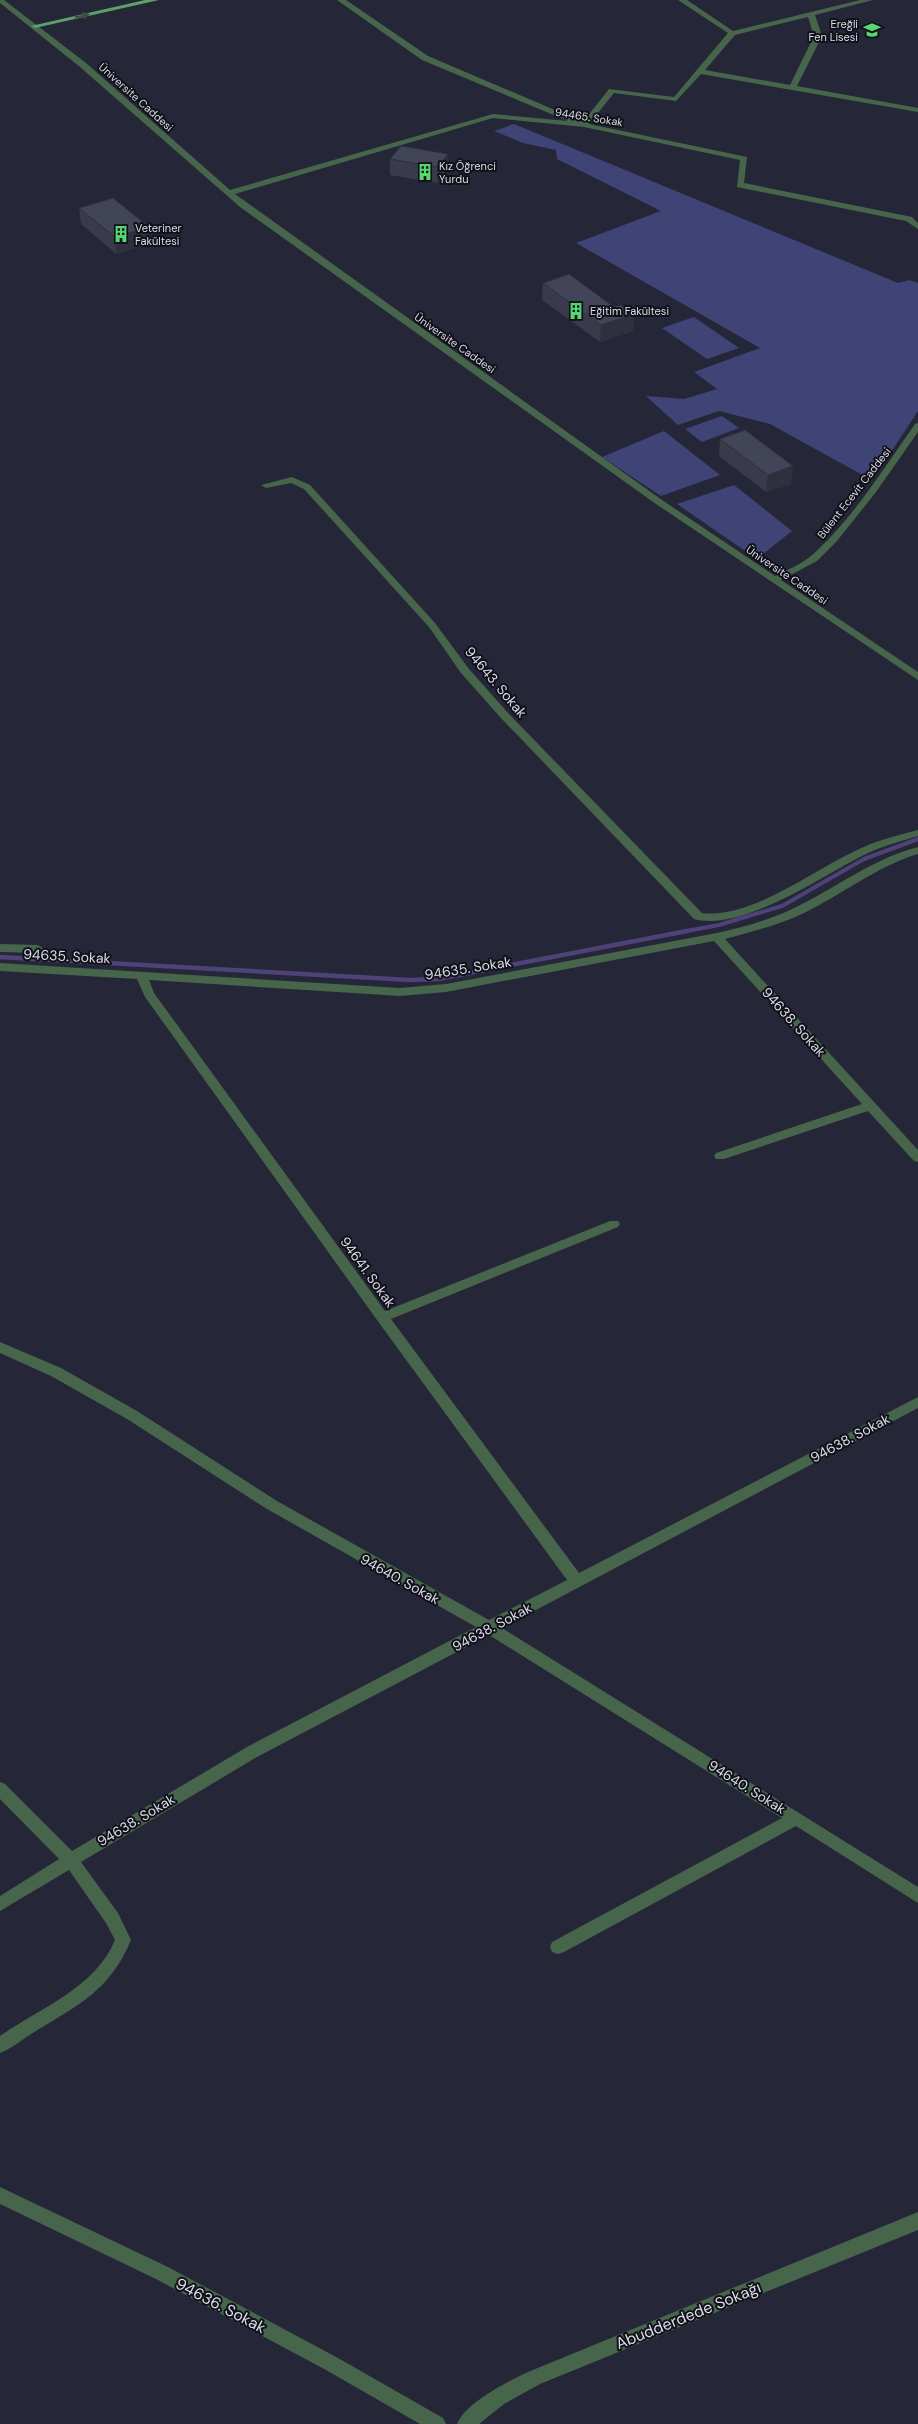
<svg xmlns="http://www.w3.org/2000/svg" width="918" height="2424" font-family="'DM Sans',sans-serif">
	<rect width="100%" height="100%" fill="#252739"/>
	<g fill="#404376">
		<polygon points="514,124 898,283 909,280 918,283 918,411 889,455 868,478 770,424 719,411 678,425 646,396 684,399 717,389 694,372 760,348 576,243 661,211 557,159 556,150 523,143 494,131"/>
		<polygon points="694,317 739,348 707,359 662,328"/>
		<polygon points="722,416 739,428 702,442 685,429"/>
		<polygon points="664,431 720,475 661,496 602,457"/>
		<polygon points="734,485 792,531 757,559 677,504"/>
	</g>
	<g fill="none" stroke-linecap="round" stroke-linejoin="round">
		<polyline stroke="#4e4279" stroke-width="4" points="681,932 719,925 782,906 864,859 918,839"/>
		<polyline stroke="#4e4279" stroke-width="4.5" points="0,957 410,980 438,979 687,931"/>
		<g fill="#46654a" fill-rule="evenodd">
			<path d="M0,0H4L86,63L230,190L493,114L568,121L422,60L337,0H346L428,56L583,122L609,89L674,97L728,33L678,0H687L733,31L860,0H873L815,15L822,36L797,86L918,108V112L701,74L676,101L614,93L589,124L747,157L744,183L912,217L918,223V229L906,221L737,187L740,160L584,127L493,118L235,194L662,500L775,576C787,570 802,564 812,555C851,521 885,467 915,424L918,423V432L876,492L837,541L817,561L781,580L918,672V680L656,504L240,207L80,67L0,3ZM808,17L814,36L790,85L705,70L735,35Z"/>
			<path d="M292,477L310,485L435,623L469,669L508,713L702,913C750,919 811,872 853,852C874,841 895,836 918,830V836C898,842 879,847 860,857C819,878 741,932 694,919L500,717L461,673L429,627L304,489L291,483L266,488L261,485Z"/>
			<path d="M918,847V854C875,867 842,895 802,914C778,925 751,932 725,939L918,1150V1162L914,1161L868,1111L724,1159H716L714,1156L716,1153L862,1104L714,941L446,992L400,996L149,980L154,993L385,1311L610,1221H618L620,1224L618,1227L391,1319L579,1573L918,1397V1408L502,1628L918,1887V1903L796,1826L564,1952L558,1954L552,1952L550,1947L552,1942L782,1818L489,1635L257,1757L81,1862L118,1913L131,1940C110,1990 80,2004 36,2031C24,2038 13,2048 0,2053V2036C40,2008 95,1988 115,1940L106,1923L69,1870L0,1911V1896L59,1859L0,1799V1782L5,1784L72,1851L247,1747L476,1627L267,1509L127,1419L51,1376L0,1353V1342L61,1368L137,1411L277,1501L489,1620L567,1580L377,1320L145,997L137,979L0,971V963L400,988L446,984L717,933C743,927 770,920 794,908C836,888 872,859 918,847Z"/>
			<polygon points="0,944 38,945 44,949 38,953 0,952"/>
			<polygon points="0,2187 168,2267 338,2358 443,2418 446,2424 420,2424 326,2370 156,2279 0,2204"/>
			<path d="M918,2212V2230L540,2384L504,2404L479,2424H457C466,2402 507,2382 528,2372Z"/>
		</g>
		<polygon fill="#5ea069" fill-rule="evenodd" points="145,0 159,0 35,28 31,26"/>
	</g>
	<g fill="#393b4c">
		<polygon points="401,146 448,170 437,183 390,175 390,159"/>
		<polygon points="79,208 149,227 151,243 116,254 81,224"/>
		<polygon points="543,283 614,307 634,314 633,331 600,342 542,300"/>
		<polygon points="720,439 791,484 766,492 719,456"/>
	</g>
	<g fill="#2e303e">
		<polygon points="448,154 448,170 437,183 437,167"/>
		<polygon points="149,227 151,243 116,254 115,237"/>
		<polygon points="634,314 633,331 600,342 601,325"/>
		<polygon points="793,466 791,484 766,492 768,475"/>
	</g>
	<g fill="#424558" stroke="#2e303e">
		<polygon points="401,146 448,154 437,167 390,159"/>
		<polygon points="113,198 149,227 115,237 79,208"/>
		<polygon points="569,274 614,307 621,305 634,314 601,325 543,283"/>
		<polygon points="745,430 793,466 768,475 720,439"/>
	</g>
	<defs><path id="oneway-solid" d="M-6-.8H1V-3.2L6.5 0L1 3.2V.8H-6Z" transform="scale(1.25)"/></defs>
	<use fill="#33513d" href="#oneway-solid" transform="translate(82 16) rotate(-12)"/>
	<defs>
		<g id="school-bare" transform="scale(1.35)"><path d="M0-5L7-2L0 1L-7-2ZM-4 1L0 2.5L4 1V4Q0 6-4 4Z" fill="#55d671" stroke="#101119" stroke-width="2.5" paint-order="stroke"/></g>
		<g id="building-bare" transform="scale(1.35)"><path d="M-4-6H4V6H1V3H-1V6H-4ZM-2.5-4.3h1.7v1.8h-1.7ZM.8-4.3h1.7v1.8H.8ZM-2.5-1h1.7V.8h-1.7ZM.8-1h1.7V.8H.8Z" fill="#55d671" stroke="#101119" stroke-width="2.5" paint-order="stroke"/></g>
	</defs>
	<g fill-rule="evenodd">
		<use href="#school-bare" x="872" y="30"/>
		<use href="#building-bare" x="425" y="172"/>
		<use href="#building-bare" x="121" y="234"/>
		<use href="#building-bare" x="576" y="311"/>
	</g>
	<g text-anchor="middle" stroke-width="4" stroke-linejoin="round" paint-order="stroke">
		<g font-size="11" fill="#dbdce8" stroke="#101119" text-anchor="start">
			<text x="858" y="28" text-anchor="end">Ereğli<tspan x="858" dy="13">Fen Lisesi</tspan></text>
			<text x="439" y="170">Kız Öğrenci<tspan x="439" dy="13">Yurdu</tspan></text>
			<text x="135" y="232">Veteriner<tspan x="135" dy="13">Fakültesi</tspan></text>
			<text x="590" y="315">Eğitim Fakültesi</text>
		</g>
		<g font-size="11" fill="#dbdce8" stroke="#101119">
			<text transform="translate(136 97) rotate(42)" y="4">Üniversite Caddesi</text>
			<text transform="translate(589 117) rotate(9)" y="4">94465. Sokak</text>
			<text transform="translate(455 343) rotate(35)" y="4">Üniversite Caddesi</text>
			<text transform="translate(854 493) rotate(-52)" y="4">Bülent Ecevit Caddesi</text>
			<text transform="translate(787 575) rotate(34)" y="4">Üniversite Caddesi</text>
		</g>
		<g font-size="14" fill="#dbdce8" stroke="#101119">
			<text transform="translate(496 682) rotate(50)" y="5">94643. Sokak</text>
			<text transform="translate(67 956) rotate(3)" y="5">94635. Sokak</text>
			<text transform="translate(468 968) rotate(-9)" y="5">94635. Sokak</text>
			<text transform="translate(794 1022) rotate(48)" y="5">94638. Sokak</text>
			<text transform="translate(368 1272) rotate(54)" y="5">94641. Sokak</text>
			<text transform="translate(850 1438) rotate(-28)" y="5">94638. Sokak</text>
			<text transform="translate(400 1579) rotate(29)" y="5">94640. Sokak</text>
			<text transform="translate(492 1627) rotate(-28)" y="5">94638. Sokak</text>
			<text transform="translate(747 1787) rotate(32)" y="5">94640. Sokak</text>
			<text transform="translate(136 1820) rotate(-31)" y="5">94638. Sokak</text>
		</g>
		<g font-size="16" fill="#dbdce8" stroke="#101119">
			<text transform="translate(221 2305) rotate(28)" y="6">94636. Sokak</text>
			<text transform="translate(688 2315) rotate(-22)" y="6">Abudderdede Sokağı</text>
		</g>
	</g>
</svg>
